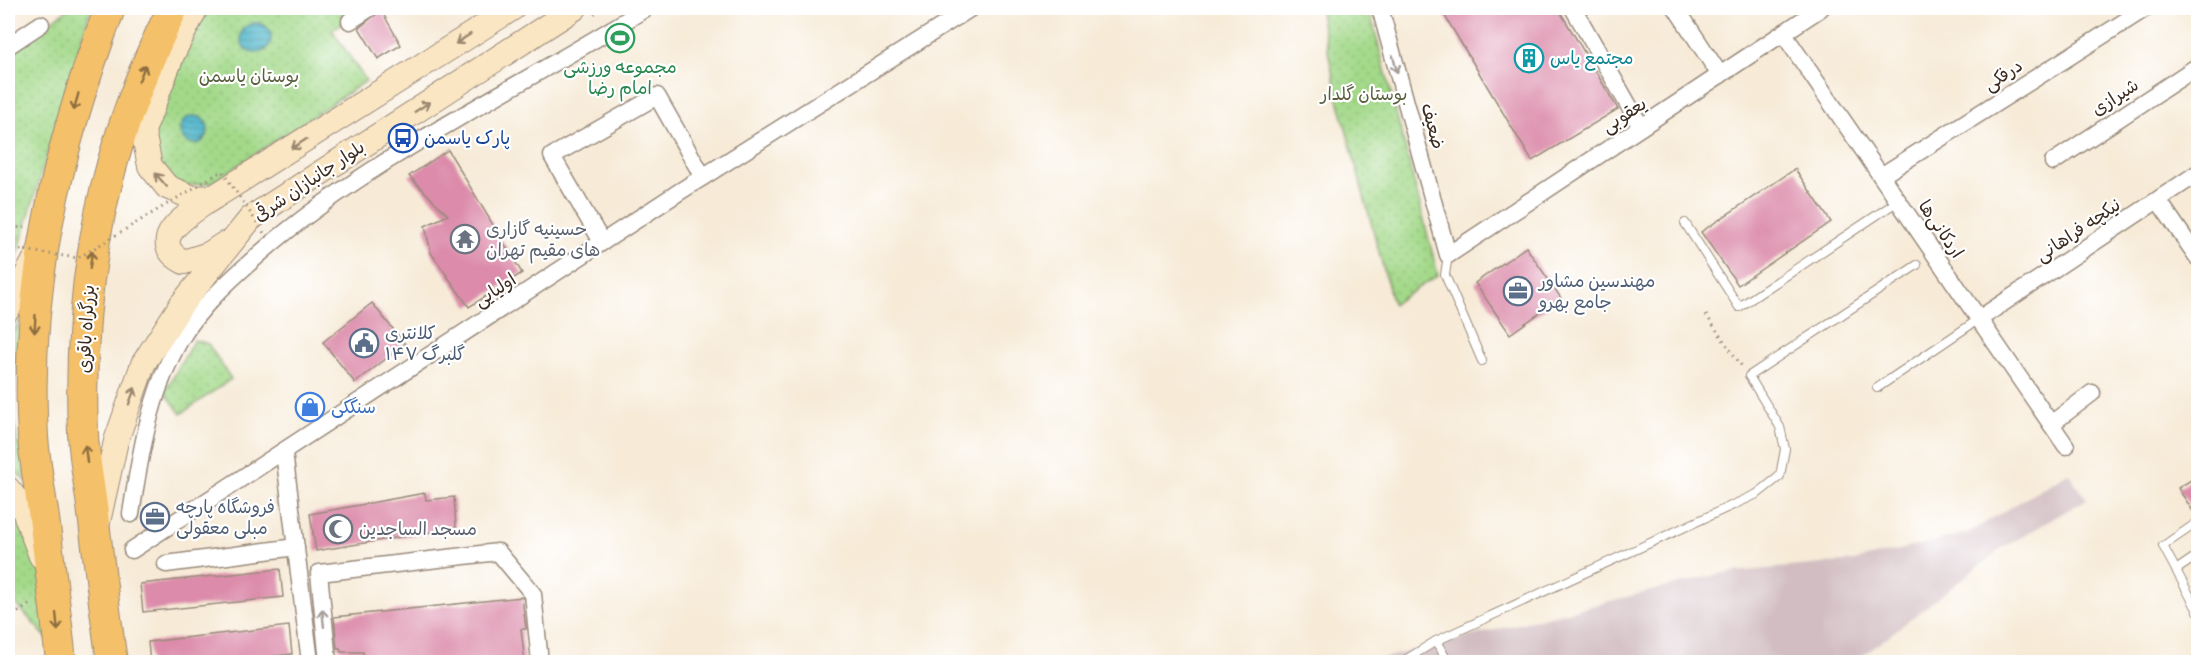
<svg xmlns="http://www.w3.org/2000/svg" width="2206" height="670" font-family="Pangolin,'Playpen Sans Arabic',sans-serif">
	<defs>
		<pattern id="grass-tufts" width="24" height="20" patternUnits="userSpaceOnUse" patternTransform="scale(1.5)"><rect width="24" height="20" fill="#a3d989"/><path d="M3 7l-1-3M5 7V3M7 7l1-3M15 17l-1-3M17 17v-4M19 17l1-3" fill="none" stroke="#8dba76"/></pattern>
		<pattern id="park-dots" width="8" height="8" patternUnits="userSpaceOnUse" patternTransform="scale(1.5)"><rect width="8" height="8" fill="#a3d989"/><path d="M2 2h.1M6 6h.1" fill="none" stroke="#8dba76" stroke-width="1.8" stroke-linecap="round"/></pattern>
		<pattern id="water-rules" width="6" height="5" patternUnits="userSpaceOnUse" patternTransform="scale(1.5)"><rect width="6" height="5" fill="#4cb5ca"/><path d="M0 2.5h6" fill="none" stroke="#4093a3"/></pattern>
	</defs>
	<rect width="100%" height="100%" fill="#fff"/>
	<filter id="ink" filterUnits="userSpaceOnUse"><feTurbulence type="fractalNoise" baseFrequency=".0167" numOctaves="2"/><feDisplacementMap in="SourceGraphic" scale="12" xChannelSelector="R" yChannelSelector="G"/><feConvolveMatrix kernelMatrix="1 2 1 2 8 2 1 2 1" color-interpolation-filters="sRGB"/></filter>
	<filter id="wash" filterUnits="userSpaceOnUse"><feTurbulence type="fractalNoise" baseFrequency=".008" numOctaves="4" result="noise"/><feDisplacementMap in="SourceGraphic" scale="24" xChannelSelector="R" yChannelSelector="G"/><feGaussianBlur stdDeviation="1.35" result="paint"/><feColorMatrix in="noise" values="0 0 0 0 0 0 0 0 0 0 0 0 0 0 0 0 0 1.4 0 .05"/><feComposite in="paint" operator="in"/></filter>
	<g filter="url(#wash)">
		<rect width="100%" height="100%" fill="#f7ebd8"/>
		<polygon fill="#d2bec2" points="2068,473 2087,499 2001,549 1855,662 1367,662 1723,573 1854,561 1968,533"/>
		<polygon fill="url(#grass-tufts)" stroke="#6f8254" stroke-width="1.5" points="19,323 12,414 26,481 8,465 8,339"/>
		<g fill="url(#park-dots)" stroke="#6f8254" stroke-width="1.5">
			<polygon points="69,8 91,8 8,285 8,53"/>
			<polygon points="208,8 364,8 332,30 366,81 211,183 175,187 161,184 151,126"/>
			<polygon points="1319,8 1369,8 1438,275 1393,304 1338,99"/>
			<polygon points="194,340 208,344 231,379 181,414 165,392"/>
			<polygon points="8,505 17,514 46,585 54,646 8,595"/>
		</g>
		<g fill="url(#water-rules)" stroke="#447074" stroke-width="1.5">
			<circle cx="256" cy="38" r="15"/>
			<circle cx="194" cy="130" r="14"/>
		</g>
		<g id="blocks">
			<g fill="#dc8caa">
				<polygon points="1440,8 1558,8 1618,109 1532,161"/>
				<polygon points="381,10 401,45 378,59 359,28"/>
				<polygon points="448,150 522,273 469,307 431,253 425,226 448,215 409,176"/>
				<polygon points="1795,169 1831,222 1738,285 1701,232"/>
				<polygon points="1526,247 1561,298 1510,334 1475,283"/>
				<polygon points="372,303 405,344 355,383 323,342"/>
				<polygon points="2199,475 2199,516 2196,516 2178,488"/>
				<polygon points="425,493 426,500 454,497 456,528 316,551 310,514"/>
				<polygon points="280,569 283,597 143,612 140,584"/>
				<polygon points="522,597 526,629 521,629 525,663 364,663 363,652 341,652 340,648 337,648 334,617"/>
				<polygon points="289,626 292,654 216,663 150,663 148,642"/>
			</g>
		</g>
	</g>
	<g filter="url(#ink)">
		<use href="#blocks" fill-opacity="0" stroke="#998a7b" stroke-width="1.5"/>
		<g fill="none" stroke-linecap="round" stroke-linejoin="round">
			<g stroke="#998a7b" stroke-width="10">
				<g id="lane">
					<polyline points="1685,223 1739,307 1898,201"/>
					<polyline points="1448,255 1445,275 1482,361"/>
					<polyline points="1877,388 1979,319"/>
					<polyline points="2198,522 2163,546 2198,611"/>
					<polyline points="2176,570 2198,555"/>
					<polyline points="1436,641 1448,662"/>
					<polyline points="1402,662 1436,641 1757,494 1780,476 1785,449 1780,427 1749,376 1917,265"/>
				</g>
			</g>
			<g stroke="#998a7b" stroke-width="19">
				<g id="street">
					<polyline points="1380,8 1448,255 1821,8"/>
					<polyline points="1573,8 1641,127"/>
					<polyline points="1676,8 1720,75"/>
					<polyline points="350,21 370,8"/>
					<polyline points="1783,33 2066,446"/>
					<polyline points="8,46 41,24"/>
					<polyline points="2053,162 2198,66"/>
					<polyline points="1881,176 2146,8"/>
					<polyline points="2158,200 2198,258"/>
					<polyline points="602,242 552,156 657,96 703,177"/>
					<polyline points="1979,319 2198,173"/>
					<polyline points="2051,424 2092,393"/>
					<polyline points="284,452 310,662"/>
					<path d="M131,514C140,455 150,393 180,340C200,306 233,277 263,251C378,152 519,89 646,8"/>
					<polyline points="132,550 679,192 971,8"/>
					<polyline points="166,564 296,547"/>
					<polyline points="328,662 319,573 498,552 533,594 540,662"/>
				</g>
			</g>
			<g stroke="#998a7b" stroke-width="26">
				<g id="secondary">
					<polyline points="196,8 173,53 143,131 150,166 167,187 193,198 214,197"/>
					<path d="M224,244L209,254L184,262C141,239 194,211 214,197L513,8"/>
					<polyline points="8,309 39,252"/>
					<polyline points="8,489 23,508 41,556"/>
					<polyline points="98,522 116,441 143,364 181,305 251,218 575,8"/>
				</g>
			</g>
			<g stroke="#998a7b" stroke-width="32">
				<g id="highway">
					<path d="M61,662C56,614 50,566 44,518C40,491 35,464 33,437C24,289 58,145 110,8"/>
					<path d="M112,662C105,613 99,563 93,514C90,487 84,460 83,433C77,279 104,145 173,8"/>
				</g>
			</g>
			<g stroke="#998a7b" stroke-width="3" stroke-dasharray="1.5 4.5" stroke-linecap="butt">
				<polyline points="594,14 605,8"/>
				<polyline points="8,238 10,228 25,227"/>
				<polyline points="1706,315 1743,368"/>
				<polyline points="8,619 32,603"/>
			</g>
			<use href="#lane" stroke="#fff" stroke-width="8"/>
			<use href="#street" stroke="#fff" stroke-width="16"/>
			<use href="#secondary" stroke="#fbe6c3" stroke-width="24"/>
			<use href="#highway" stroke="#f4c16a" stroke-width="30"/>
			<polyline stroke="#998a7b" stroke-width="3" stroke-dasharray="1.5 4.5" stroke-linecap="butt" points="8,248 78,258 222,171 268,239"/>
		</g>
		<defs><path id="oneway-shaft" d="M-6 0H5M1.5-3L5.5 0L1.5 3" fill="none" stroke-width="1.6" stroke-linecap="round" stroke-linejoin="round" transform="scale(1.5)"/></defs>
		<g stroke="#9b8870">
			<use href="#oneway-shaft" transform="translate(463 39) rotate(147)"/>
			<use href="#oneway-shaft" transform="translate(422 107) rotate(-33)"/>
			<use href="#oneway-shaft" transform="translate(299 144) rotate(147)"/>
			<use href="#oneway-shaft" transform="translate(161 180) rotate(-131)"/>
			<use href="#oneway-shaft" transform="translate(132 396) rotate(-70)"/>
		</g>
		<g stroke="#a79f9a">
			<use href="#oneway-shaft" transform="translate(1395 64) rotate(75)"/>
			<use href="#oneway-shaft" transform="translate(323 618) rotate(-96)"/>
		</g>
		<g stroke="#8e6e40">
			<use href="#oneway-shaft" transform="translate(142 73) rotate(-68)"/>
			<use href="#oneway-shaft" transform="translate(76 102) rotate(106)"/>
			<use href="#oneway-shaft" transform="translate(91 260) rotate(-82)"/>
			<use href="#oneway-shaft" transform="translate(35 324) rotate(93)"/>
			<use href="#oneway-shaft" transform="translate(86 454) rotate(-97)"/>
			<use href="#oneway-shaft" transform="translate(57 622) rotate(84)"/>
		</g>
	</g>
	<defs>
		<g id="stadium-ring" transform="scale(1.5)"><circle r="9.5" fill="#fff" stroke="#2e9e5b" stroke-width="1.5"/><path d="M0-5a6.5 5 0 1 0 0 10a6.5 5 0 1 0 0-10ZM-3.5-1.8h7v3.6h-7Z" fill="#2e9e5b"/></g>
		<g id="building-ring" transform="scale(1.5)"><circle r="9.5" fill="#fff" stroke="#0f9aa8" stroke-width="1.5"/><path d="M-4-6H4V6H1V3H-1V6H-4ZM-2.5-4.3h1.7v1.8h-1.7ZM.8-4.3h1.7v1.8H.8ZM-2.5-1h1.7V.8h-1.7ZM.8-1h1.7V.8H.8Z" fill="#0f9aa8"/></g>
		<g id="bus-ring" transform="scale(1.5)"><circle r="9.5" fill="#fff" stroke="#1a4fb4" stroke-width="1.5"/><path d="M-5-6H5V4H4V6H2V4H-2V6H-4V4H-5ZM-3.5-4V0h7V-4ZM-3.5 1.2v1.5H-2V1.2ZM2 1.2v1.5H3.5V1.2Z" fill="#1a4fb4"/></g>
		<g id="temple-ring" transform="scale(1.5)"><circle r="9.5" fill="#fff" stroke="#6b7280" stroke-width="1.5"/><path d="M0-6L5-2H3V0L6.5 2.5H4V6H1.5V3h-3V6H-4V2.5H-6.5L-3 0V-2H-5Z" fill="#6b7280"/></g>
		<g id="office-ring" transform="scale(1.5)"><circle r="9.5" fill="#fff" stroke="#5c6f8a" stroke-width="1.5"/><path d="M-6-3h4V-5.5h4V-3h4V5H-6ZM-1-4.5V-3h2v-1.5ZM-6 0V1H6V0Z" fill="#5c6f8a"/></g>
		<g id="civic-ring" transform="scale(1.5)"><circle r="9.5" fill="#fff" stroke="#5c6f8a" stroke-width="1.5"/><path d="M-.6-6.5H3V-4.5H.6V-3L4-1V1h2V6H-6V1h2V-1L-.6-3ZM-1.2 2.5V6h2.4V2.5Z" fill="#5c6f8a"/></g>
		<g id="shop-ring" transform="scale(1.5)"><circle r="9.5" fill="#fff" stroke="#3f7fe0" stroke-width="1.5"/><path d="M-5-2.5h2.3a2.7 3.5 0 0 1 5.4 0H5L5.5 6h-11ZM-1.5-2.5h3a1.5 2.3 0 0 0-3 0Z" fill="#3f7fe0"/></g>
		<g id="mosque-ring" transform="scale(1.5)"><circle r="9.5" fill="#fff" stroke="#6b7280" stroke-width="1.5"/><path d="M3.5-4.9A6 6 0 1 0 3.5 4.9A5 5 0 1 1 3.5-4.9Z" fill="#6b7280"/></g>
	</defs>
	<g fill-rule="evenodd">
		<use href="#stadium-ring" x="620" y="38"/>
		<use href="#building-ring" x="1529" y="58"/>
		<use href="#bus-ring" x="403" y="138"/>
		<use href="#temple-ring" x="465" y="239"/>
		<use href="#office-ring" x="1518" y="291"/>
		<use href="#civic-ring" x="364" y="343"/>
		<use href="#shop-ring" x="310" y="407"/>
		<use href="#office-ring" x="155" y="517"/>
		<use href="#mosque-ring" x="338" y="529"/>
	</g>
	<g text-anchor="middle" stroke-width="4.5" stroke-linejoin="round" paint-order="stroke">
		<g font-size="18" fill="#0d838f" stroke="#fff" text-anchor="start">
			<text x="1550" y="64">مجتمع یاس</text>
		</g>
		<g font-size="18" fill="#27864d" stroke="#fff">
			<text x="620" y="73">مجموعه ورزشی<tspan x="620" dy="21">امام رضا</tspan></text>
		</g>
		<g font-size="18" fill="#3b2a1e" stroke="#fff">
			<text transform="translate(2003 75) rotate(-33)" y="6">درفکی</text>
			<text transform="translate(2115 97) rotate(-33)" y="6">شیرازی</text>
			<text transform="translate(1624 115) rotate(-33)" y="6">یعقوبی</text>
			<text transform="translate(1433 126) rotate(75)" y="6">ضعیف</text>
			<text transform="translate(309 181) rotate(-34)" y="6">بلوار جانبازان شرقی</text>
			<text transform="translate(1941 229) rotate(56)" y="6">اردکانی‌ها</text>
			<text transform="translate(2078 230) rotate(-34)" y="6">نیکچه فراهانی</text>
			<text transform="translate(495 290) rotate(-33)" y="6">اولیایی</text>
			<text transform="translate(86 329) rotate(-87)" y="6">بزرگراه باقری</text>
		</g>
		<g font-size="18" fill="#5a5f3e" stroke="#fff">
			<text x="249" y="82">بوستان یاسمن</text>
			<text x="1364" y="100">بوستان گلدار</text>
		</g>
		<g font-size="18" fill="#164399" stroke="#fff" text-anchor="start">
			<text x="424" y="144">پارک یاسمن</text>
		</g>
		<g font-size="18" fill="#5b616d" stroke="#fff" text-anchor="start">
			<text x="486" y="235">حسینیه گازاری<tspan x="486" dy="21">های مقیم تهران</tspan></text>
			<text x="359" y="535">مسجد الساجدین</text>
		</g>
		<g font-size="18" fill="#4e5e75" stroke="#fff" text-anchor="start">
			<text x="1539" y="287">مهندسین مشاور<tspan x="1539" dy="21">جامع بهرو</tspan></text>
			<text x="385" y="339">کلانتری<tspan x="385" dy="21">۱۴۷ گلبرگ</tspan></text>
			<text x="176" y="513">فروشگاه پارچه<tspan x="176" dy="21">مبلی معقولی</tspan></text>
		</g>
		<g font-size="18" fill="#366cbe" stroke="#fff" text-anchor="start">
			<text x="331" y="413">سنگکی</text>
		</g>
	</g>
	<rect width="2206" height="670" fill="none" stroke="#fff" stroke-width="30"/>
</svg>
